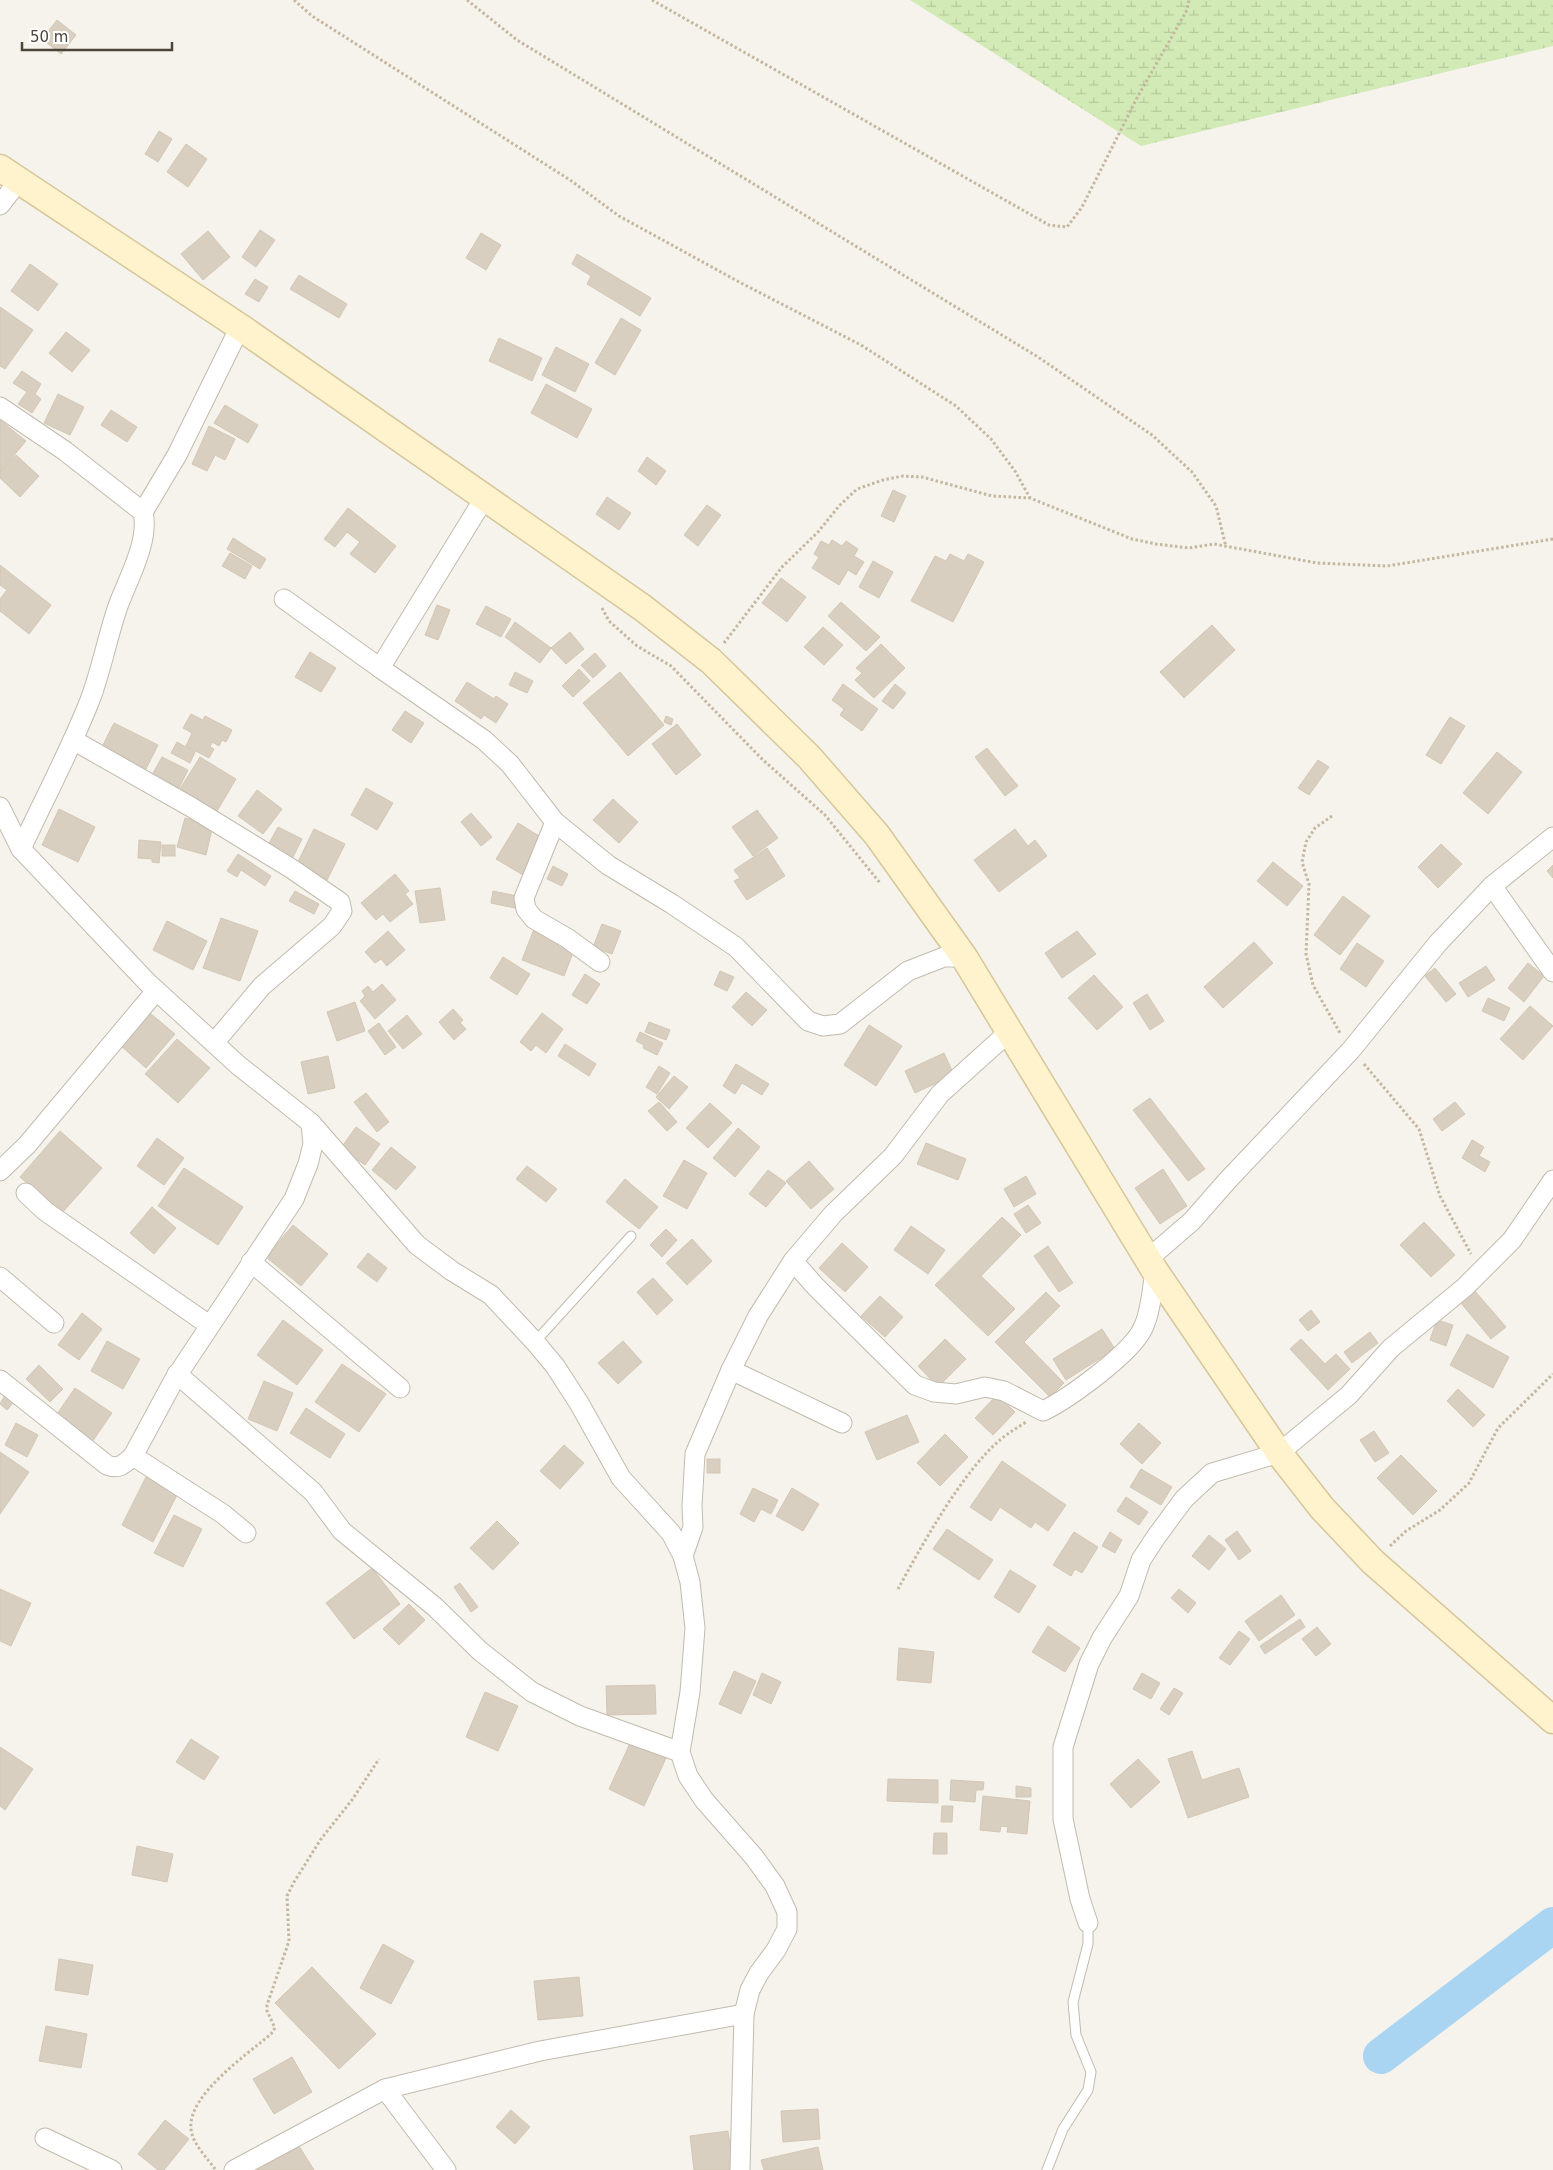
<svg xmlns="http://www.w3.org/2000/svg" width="1553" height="2170" font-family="'DejaVu Sans',sans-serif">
	<defs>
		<pattern id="wetland-marsh" width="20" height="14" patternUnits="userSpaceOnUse" patternTransform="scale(1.25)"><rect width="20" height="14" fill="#d2eab5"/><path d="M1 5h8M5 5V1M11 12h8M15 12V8" fill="none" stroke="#b6ca9c"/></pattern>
	</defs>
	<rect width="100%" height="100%" fill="#f6f3ec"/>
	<polygon fill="url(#wetland-marsh)" points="910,0 1553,0 1553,46 1141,146"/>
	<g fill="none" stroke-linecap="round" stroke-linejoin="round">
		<polyline stroke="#a9d4f2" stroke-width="36" points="1381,2056 1553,1925"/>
	</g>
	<g fill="#d8cfc1" stroke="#d3c7b4">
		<polygon points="57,20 76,35 61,54 42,39"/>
		<polygon points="159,131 172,139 158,162 145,154"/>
		<polygon points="186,144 207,159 188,187 167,172"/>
		<polygon points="260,230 275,240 256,267 242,257"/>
		<polygon points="208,231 230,257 203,280 181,254"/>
		<polygon points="481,233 501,245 486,270 466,258"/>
		<polygon points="577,254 651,298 640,316 587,284 591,276 572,264"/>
		<polygon points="30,264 58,284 38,311 11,291"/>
		<polygon points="299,275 347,304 339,318 290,289"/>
		<polygon points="255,279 268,287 259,302 245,294"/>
		<polygon points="0,307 33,330 5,369 0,366"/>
		<polygon points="621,318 641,330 615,375 595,363"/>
		<polygon points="66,332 90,350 72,372 49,353"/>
		<polygon points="499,338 542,358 532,381 489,361"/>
		<polygon points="556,347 589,364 575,392 542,375"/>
		<polygon points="22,371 41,384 35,394 41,399 32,413 18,404 27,392 13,383"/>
		<polygon points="546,384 592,409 577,438 531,413"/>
		<polygon points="58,394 84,407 70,435 44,423"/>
		<polygon points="225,405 258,425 248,443 214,423"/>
		<polygon points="111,410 137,427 127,442 101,425"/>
		<polygon points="0,420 26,441 0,472"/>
		<polygon points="209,426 235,439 225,460 215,455 207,471 192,464"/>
		<polygon points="16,455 39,476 20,497 0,478 0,472"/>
		<polygon points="647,457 666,471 656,485 638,471"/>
		<polygon points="893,490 906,496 894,522 881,516"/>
		<polygon points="607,497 631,513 619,530 596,514"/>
		<polygon points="707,505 721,515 698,546 684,535"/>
		<polygon points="348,508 396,546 375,573 350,554 360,542 347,532 335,547 324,539"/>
		<polygon points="233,538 266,559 260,569 227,549"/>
		<polygon points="832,540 842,546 846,541 858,549 854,556 864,562 856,575 848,570 839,585 812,568 819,557 814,554 821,541 829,545"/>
		<polygon points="230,553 252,566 245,579 222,566"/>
		<polygon points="950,554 964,561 968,554 984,562 953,622 911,601 935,556 946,561"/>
		<polygon points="873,561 893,572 879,598 859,587"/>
		<polygon points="0,565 51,605 29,634 0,611 0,599 7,590 0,585"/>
		<polygon points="781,578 806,597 787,622 762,603"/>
		<polygon points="841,602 880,637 866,651 828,616"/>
		<polygon points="437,605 450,610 438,640 425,635"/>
		<polygon points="486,606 511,619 501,637 476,624"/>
		<polygon points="515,622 551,648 540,663 505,637"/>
		<polygon points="1212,625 1235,650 1184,698 1160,672"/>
		<polygon points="823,627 843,645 824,665 804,647"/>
		<polygon points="570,632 584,649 566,664 551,648"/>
		<polygon points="881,644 905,668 874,698 855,680 862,673 856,668"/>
		<polygon points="310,652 336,668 321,692 295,677"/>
		<polygon points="595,653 606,666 593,678 581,665"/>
		<polygon points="579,669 590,681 573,697 562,686"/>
		<polygon points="515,672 533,681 527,693 509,685"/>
		<polygon points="620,672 664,725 628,756 583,703"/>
		<polygon points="467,682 494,699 496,696 508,704 496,723 484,715 481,719 455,701"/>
		<polygon points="843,684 878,709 862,731 840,715 844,709 832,700"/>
		<polygon points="895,684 906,693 893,709 882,701"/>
		<polygon points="405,711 424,723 411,743 392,730"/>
		<polygon points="191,714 203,720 205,716 232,730 226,742 222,740 219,746 212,742 210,747 214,749 209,758 186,746 192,733 183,728"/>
		<polygon points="666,716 673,719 671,725 664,722"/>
		<polygon points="1450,717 1465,726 1441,764 1426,755"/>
		<polygon points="114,723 158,745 146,769 102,747"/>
		<polygon points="677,724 701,755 676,775 652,744"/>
		<polygon points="177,742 195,752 190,763 171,753"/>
		<polygon points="987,748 1018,786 1005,796 975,757"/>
		<polygon points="1497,752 1522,772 1488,814 1463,793"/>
		<polygon points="162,757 188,770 179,788 152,775"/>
		<polygon points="200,757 236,779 217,811 180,789"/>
		<polygon points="1318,760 1329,767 1309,795 1298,788"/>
		<polygon points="366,788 393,803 377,830 351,815"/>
		<polygon points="257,790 282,809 263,834 238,816"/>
		<polygon points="613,799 638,822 619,843 593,820"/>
		<polygon points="59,809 95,827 78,862 42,845"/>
		<polygon points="757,810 778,838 753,856 732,827"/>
		<polygon points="471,813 492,837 481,846 461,822"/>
		<polygon points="185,818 213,825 206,855 177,847"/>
		<polygon points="518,823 544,839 523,875 496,859"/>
		<polygon points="278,827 302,839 291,861 266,849"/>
		<polygon points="314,829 345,844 327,880 296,866"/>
		<polygon points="1015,829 1028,846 1035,840 1047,856 999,892 974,860"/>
		<polygon points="139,840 161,842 159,863 152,862 152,859 138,858"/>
		<polygon points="1441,844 1462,864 1438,888 1418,867"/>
		<rect x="162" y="845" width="13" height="11"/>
		<polygon points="767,848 785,876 747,900 734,881 740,878 734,870"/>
		<polygon points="238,854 271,876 265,886 241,870 237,877 227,871"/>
		<polygon points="1273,862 1303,886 1287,906 1257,881"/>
		<polygon points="1553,865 1553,878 1547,871"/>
		<polygon points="553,866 568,874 562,886 547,879"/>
		<polygon points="395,874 409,891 405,894 413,904 390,922 383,914 376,920 361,903"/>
		<polygon points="440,888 445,920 420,923 415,891"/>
		<polygon points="295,891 319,904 314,914 289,901"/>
		<polygon points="493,891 517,896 515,908 491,903"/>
		<polygon points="1343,896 1370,916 1340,955 1314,935"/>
		<polygon points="221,918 258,931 240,981 203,968"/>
		<polygon points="167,921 207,941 193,970 153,950"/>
		<polygon points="602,924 621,931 612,954 593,947"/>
		<polygon points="534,929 576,945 564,976 522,960"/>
		<polygon points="388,931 405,950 387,966 381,959 375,963 365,952"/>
		<polygon points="1077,931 1096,954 1062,978 1045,953"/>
		<polygon points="1254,942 1273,963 1223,1008 1204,987"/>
		<polygon points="1357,943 1384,961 1366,987 1340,969"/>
		<polygon points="503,957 530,974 517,995 490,978"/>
		<polygon points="1528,963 1544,976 1524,1002 1508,988"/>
		<polygon points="1486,966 1495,980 1468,997 1459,983"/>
		<polygon points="1435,968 1456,994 1446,1002 1425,976"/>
		<polygon points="720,971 734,977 727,991 714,985"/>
		<polygon points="585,974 600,984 587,1004 572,995"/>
		<polygon points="1094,975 1123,1007 1097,1030 1068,998"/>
		<polygon points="382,984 396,1000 375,1019 360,1001 365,996 362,991 368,986 373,992"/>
		<polygon points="746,992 767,1010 752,1026 732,1007"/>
		<polygon points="1147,994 1164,1021 1150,1030 1133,1003"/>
		<polygon points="1488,998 1510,1008 1504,1021 1482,1011"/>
		<polygon points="355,1002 365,1031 337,1041 327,1012"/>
		<polygon points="1530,1006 1553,1026 1523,1060 1500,1039"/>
		<polygon points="453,1009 463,1020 460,1023 466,1029 454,1040 439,1022"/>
		<polygon points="150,1013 175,1034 146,1068 121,1046"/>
		<polygon points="542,1013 563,1029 546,1053 536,1045 531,1051 520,1042"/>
		<polygon points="407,1015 422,1034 403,1049 388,1031"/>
		<polygon points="649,1022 670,1030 666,1040 645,1032"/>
		<polygon points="379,1023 396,1047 385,1055 368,1031"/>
		<polygon points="869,1025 902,1046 876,1086 844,1065"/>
		<polygon points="640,1032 663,1043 657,1055 643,1048 644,1045 636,1041"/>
		<polygon points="177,1039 210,1068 178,1103 145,1074"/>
		<polygon points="565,1044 596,1064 589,1076 558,1056"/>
		<polygon points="944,1053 954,1075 915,1093 905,1071"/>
		<polygon points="328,1056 335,1088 308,1094 301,1062"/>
		<polygon points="736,1064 769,1084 762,1095 742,1083 735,1094 723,1086"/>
		<polygon points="659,1066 670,1073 657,1094 646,1087"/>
		<polygon points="674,1076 688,1087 669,1109 656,1097"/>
		<polygon points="366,1093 389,1122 377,1132 354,1102"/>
		<polygon points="1150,1098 1205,1169 1188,1181 1133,1110"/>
		<polygon points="659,1102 677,1122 667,1131 648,1111"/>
		<polygon points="1455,1102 1465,1114 1442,1131 1433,1119"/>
		<polygon points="710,1103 732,1123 708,1148 686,1128"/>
		<polygon points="356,1127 380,1144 365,1165 341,1148"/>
		<polygon points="738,1128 760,1147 735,1177 713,1158"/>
		<polygon points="60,1131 102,1168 62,1213 20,1177"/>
		<polygon points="157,1138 184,1158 164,1185 137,1166"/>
		<polygon points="1472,1140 1484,1147 1479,1156 1490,1162 1485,1172 1462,1158"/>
		<polygon points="926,1143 966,1159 958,1180 917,1164"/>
		<polygon points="391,1147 416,1167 396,1190 372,1170"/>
		<polygon points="684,1160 707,1173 687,1209 663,1196"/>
		<polygon points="809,1161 834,1189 811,1209 786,1181"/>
		<polygon points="527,1166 557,1189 546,1202 516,1179"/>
		<polygon points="184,1168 243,1207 218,1245 158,1206"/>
		<polygon points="1163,1169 1187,1206 1160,1224 1135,1188"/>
		<polygon points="768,1170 786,1183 766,1207 749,1194"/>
		<polygon points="1026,1176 1036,1194 1014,1207 1004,1189"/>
		<polygon points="625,1179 658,1207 639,1229 606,1202"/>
		<polygon points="1028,1205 1041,1223 1026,1233 1014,1214"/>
		<polygon points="152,1207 176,1228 154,1254 130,1233"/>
		<polygon points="1002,1217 1021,1235 981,1276 1015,1309 988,1336 935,1285"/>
		<polygon points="1424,1222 1455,1255 1431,1277 1400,1245"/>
		<polygon points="293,1225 328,1254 301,1286 266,1257"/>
		<polygon points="911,1226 945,1250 928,1274 894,1250"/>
		<polygon points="666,1229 677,1240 662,1257 650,1245"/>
		<polygon points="692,1239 712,1261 687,1285 666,1263"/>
		<polygon points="842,1243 868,1267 845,1292 819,1268"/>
		<polygon points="1048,1246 1073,1283 1059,1292 1034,1256"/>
		<polygon points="368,1253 387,1268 377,1282 357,1267"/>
		<polygon points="653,1278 673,1300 657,1315 637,1292"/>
		<polygon points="1474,1290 1506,1327 1491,1339 1460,1302"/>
		<polygon points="1046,1292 1060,1306 1024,1342 1064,1383 1050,1397 995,1342"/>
		<polygon points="880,1296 903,1317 885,1337 861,1316"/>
		<polygon points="1311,1310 1320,1322 1308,1331 1299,1320"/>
		<polygon points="82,1313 102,1329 79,1360 58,1345"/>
		<polygon points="283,1320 323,1350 297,1385 257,1355"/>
		<polygon points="1437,1320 1453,1325 1446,1346 1430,1340"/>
		<polygon points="1102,1329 1115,1349 1066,1380 1053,1359"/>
		<polygon points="1370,1332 1378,1343 1352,1363 1344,1352"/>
		<polygon points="1467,1334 1509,1357 1493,1388 1450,1365"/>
		<polygon points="945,1339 966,1359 938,1387 918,1366"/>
		<polygon points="1301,1339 1325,1364 1336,1354 1350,1369 1328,1390 1290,1349"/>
		<polygon points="107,1341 140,1359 123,1389 91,1371"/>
		<polygon points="623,1341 642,1362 618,1384 598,1363"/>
		<polygon points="342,1364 386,1394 359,1432 315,1402"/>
		<polygon points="39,1365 63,1389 50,1402 26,1379"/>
		<polygon points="264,1381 293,1393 277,1431 248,1419"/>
		<polygon points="75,1388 112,1413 92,1442 55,1417"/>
		<polygon points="1458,1389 1485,1415 1473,1427 1447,1401"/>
		<polygon points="5,1395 13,1403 7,1410 0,1404"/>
		<polygon points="997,1395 1015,1412 993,1435 975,1418"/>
		<polygon points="306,1408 345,1434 330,1458 290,1433"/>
		<polygon points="907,1415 919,1442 877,1460 865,1432"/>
		<polygon points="16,1423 38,1435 27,1457 5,1445"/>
		<polygon points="1139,1423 1161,1443 1142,1464 1120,1444"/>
		<polygon points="1374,1431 1389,1453 1375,1462 1360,1440"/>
		<polygon points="945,1434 968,1457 940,1486 917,1463"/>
		<polygon points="564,1445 584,1463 560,1489 540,1471"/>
		<polygon points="0,1452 29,1472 0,1514"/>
		<polygon points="1401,1455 1437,1491 1413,1515 1377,1478"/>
		<rect x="707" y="1459" width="13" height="14"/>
		<polygon points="1002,1461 1066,1505 1048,1531 1035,1522 1031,1528 1000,1507 991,1521 970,1507"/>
		<polygon points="1141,1469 1172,1487 1161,1505 1130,1487"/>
		<polygon points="146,1477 178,1493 153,1542 122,1525"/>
		<polygon points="753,1488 778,1500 771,1514 761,1509 754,1522 740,1514"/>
		<polygon points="792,1488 819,1504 803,1531 776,1516"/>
		<polygon points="1126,1497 1148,1512 1139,1525 1117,1511"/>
		<polygon points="174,1515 202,1529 183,1567 154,1553"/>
		<polygon points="497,1521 519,1543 493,1570 470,1548"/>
		<polygon points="947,1529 993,1560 979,1580 933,1549"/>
		<polygon points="1237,1531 1251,1551 1239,1560 1225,1540"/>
		<polygon points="1074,1532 1098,1547 1082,1573 1075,1569 1071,1576 1053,1565"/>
		<polygon points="1110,1532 1122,1540 1115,1553 1102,1546"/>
		<polygon points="1209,1535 1226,1549 1209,1570 1192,1556"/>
		<polygon points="372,1568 400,1604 354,1639 326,1603"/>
		<polygon points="1010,1570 1036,1586 1019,1613 994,1597"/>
		<polygon points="460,1583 478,1607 471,1612 454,1587"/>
		<polygon points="0,1589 31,1603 11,1646 0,1641"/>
		<polygon points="1179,1589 1196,1603 1188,1613 1171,1598"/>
		<polygon points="1281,1595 1295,1615 1259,1641 1245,1621"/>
		<polygon points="409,1604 425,1620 399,1645 383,1629"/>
		<polygon points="1300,1619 1305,1627 1265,1654 1260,1646"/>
		<polygon points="1048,1626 1080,1648 1065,1672 1032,1652"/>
		<polygon points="1317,1627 1331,1644 1316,1656 1302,1639"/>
		<polygon points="1239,1631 1250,1639 1230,1665 1219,1658"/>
		<polygon points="899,1648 934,1652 931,1683 897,1680"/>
		<polygon points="734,1671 756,1681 741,1714 719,1704"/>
		<polygon points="762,1673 781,1682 771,1704 753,1695"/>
		<polygon points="1142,1673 1160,1683 1151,1699 1133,1689"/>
		<polygon points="655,1685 656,1714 607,1715 606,1686"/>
		<polygon points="1174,1688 1183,1693 1169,1715 1160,1709"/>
		<polygon points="485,1692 518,1706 498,1751 466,1737"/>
		<polygon points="191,1739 219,1757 204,1780 176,1762"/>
		<polygon points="632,1739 667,1756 644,1806 609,1789"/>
		<polygon points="0,1747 33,1769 5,1810 0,1806"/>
		<polygon points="1192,1751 1202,1780 1239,1768 1249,1797 1188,1818 1168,1759"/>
		<polygon points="1138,1759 1160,1782 1131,1808 1110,1784"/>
		<polygon points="888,1779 938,1780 938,1803 887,1801"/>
		<polygon points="951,1780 984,1782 983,1790 976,1790 975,1802 950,1800"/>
		<polygon points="1016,1786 1031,1788 1031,1797 1016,1797"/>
		<polygon points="983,1796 1030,1801 1027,1834 1007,1832 1008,1827 1001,1826 1000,1832 980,1830"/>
		<polygon points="942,1806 953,1806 952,1822 941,1822"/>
		<polygon points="934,1833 947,1833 947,1854 933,1854"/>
		<polygon points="137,1846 173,1854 167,1882 132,1875"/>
		<polygon points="383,1944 414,1961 391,2004 360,1988"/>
		<polygon points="59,1959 93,1965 88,1995 55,1990"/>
		<polygon points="312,1967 376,2034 339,2069 275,2003"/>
		<polygon points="579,1977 583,2016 538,2020 534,1981"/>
		<polygon points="46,2026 87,2034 81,2068 39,2061"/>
		<polygon points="292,2057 312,2092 274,2114 253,2079"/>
		<polygon points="818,2109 820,2139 783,2142 781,2111"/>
		<polygon points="511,2110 530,2127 515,2144 496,2127"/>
		<polygon points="165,2120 189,2139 164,2170 158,2170 138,2154"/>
		<polygon points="728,2131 734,2170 694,2170 690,2136"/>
		<polygon points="297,2143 314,2170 253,2170"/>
		<polygon points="818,2147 823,2170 764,2170 761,2160"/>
	</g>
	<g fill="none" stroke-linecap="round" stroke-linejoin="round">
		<g stroke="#c2bbae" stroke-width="11">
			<g id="lane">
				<polyline points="535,1342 631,1236"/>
				<polyline points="1047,2170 1063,2129 1088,2090 1091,2072 1076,2035 1073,2002 1088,1944 1088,1923"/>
			</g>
		</g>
		<g stroke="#c2bbae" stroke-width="21">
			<g id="street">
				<polyline points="0,205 20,179"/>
				<path d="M0,407L65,451L143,512C150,542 127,580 117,609C107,639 101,671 90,700C70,751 44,799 21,849"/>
				<polyline points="485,497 380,668 484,740 510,764 555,822 608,865 672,904 736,947 808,1021 823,1026 840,1024 908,971 944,957 964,957"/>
				<polyline points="143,512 177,455 240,327"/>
				<polyline points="284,599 380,668"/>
				<polyline points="73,740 191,807 292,869 340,902 342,911 332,926 262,986 214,1043"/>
				<polyline points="0,807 21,849 147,982 238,1065 311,1123 417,1245 452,1271 491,1295 535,1342 555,1366 579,1403 621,1478 671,1533 683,1556 690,1582 695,1628 690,1692 680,1752 688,1776 704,1800 754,1857 775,1886 787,1912 787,1929 776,1950 759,1973 750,1990 744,2014 740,2170"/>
				<polyline points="555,822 524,898 526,909 534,919 567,938 600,962"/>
				<polyline points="1492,886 1553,972"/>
				<polyline points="0,1171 27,1145 156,991"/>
				<polyline points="26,1193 45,1211 209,1325"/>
				<polyline points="1148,1259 1192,1221 1227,1181 1351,1050 1438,943 1492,886 1553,837"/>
				<path d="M793,1261L816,1287L915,1385L934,1392L956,1394L985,1387L1004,1391L1043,1411C1068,1399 1132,1353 1143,1328C1151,1312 1152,1289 1155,1271"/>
				<polyline points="251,1262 400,1388"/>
				<polyline points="0,1277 54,1323"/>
				<polyline points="731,1370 842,1423"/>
				<polyline points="177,1374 313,1492 342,1531 435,1607 480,1651 532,1692 580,1716 680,1752"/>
				<path d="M0,1380L107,1465C119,1470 124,1464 133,1456"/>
				<polyline points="246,1533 223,1514 133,1456 174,1380 294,1199 308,1164 313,1144 311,1123"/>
				<polyline points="683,1556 693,1527 692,1506 695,1454 731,1370 758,1316 793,1261 833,1214 893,1156 940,1094 1010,1031"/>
				<polyline points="1088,1923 1080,1899 1063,1819 1063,1747 1089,1664 1102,1638 1129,1596 1141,1560 1156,1537 1184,1499 1212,1473 1279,1453 1349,1395 1391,1348 1465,1287 1512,1240 1553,1180"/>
				<polyline points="385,2089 446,2170"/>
				<polyline points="45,2138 112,2170"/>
				<polyline points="234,2170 385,2089 540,2051 744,2014"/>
			</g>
		</g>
		<g stroke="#d6c79b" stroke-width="29">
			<polyline id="secondary" points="0,168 240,327 643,608 711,661 809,757 877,835 964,957 1155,1271 1279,1453 1322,1508 1373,1562 1553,1720"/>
		</g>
		<g stroke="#c4b79f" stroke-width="3" stroke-dasharray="2.5 2.5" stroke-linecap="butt">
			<polyline points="294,0 312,16 570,180 619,216 741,283 861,345 956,406 991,439 1015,471 1030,498"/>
			<polyline points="467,0 517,40 1038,357 1152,435 1192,472 1216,506 1226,547"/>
			<polyline points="652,0 1049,225 1067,227 1082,207 1138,96 1187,10 1189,0"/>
			<polyline points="602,608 609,621 637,646 671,666 763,760 825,815 880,883"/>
			<polyline points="724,643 782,567 818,532 839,506 857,489 883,480 903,476 922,477 992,496 1030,498 1132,539 1156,544 1189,548 1214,544 1317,563 1387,566 1553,539"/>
			<polyline points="1332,816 1315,828 1306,842 1302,862 1309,884 1306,954 1313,985 1340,1033"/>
			<polyline points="1364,1064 1419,1129 1440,1196 1471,1254"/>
			<polyline points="1390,1546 1406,1531 1440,1510 1469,1483 1498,1428 1553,1374"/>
			<path d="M898,1589C922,1545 962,1472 1000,1440C1008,1433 1017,1428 1026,1422"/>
			<path d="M215,2169C208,2159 195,2146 192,2134C181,2099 248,2054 271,2034L275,2028L267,2011V2005L289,1941L287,1896L294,1882L321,1839L352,1800L379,1759"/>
		</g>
		<use href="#lane" stroke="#fff" stroke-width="9"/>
		<use href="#street" stroke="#fff" stroke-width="19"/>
		<use href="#secondary" stroke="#fff3cd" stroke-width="26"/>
	</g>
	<path d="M22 42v8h150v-8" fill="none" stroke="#4b4439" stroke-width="2.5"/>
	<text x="30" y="42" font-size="15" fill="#4b4439" stroke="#ffffff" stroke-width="4" paint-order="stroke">50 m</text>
</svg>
